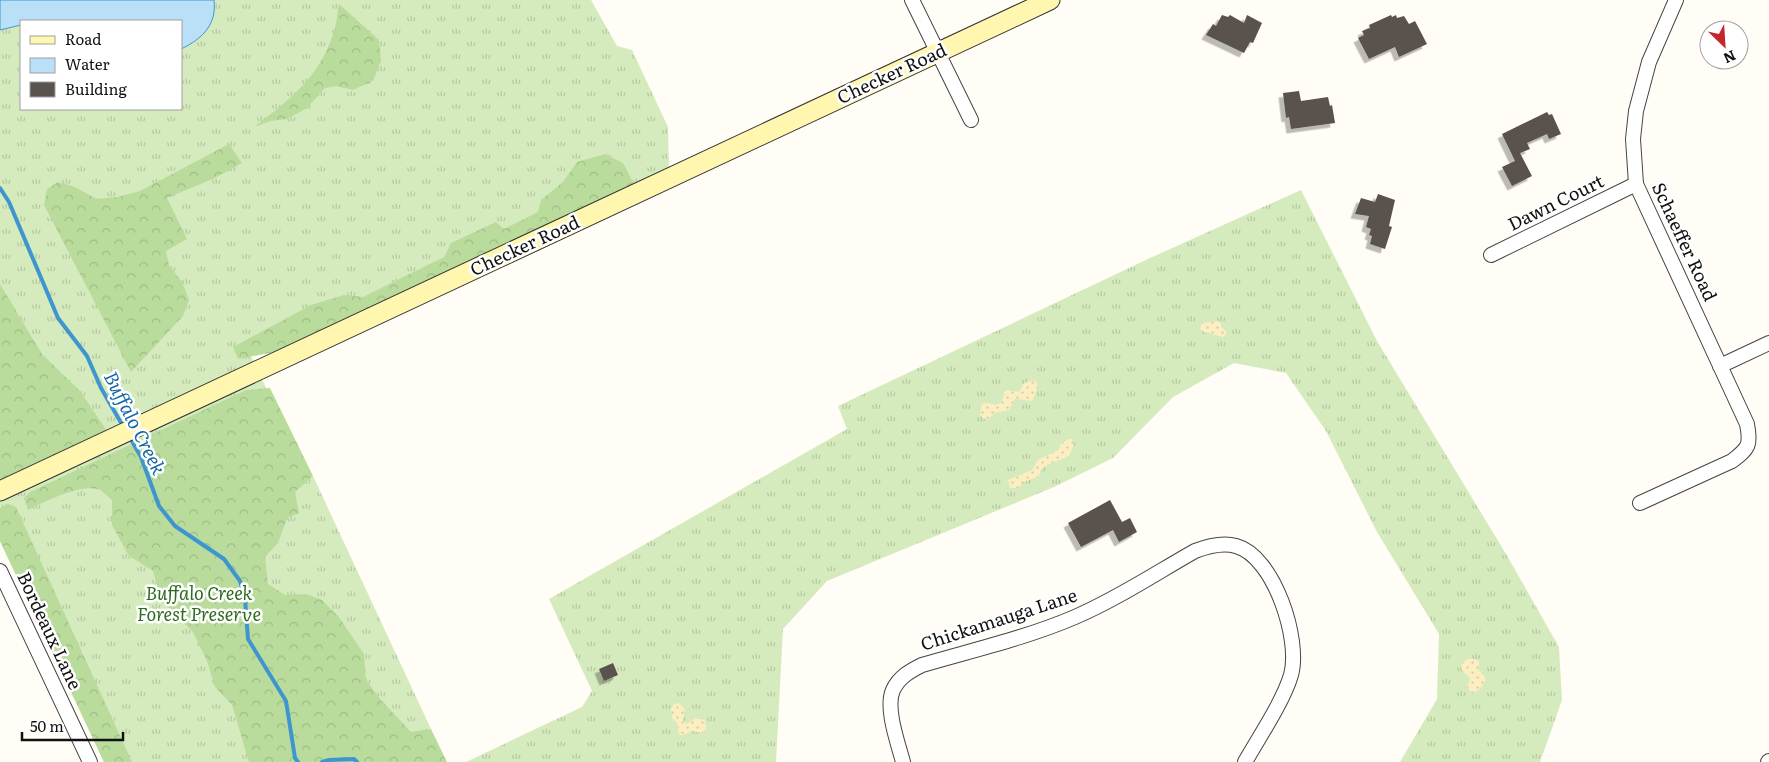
<svg xmlns="http://www.w3.org/2000/svg" width="1769" height="762" font-family="Literata,serif">
	<defs>
		<pattern id="grass-tufts" width="24" height="20" patternUnits="userSpaceOnUse" patternTransform="scale(1.25)"><rect width="24" height="20" fill="#d5ebbd"/><path d="M3 7l-1-3M5 7V3M7 7l1-3M15 17l-1-3M17 17v-4M19 17l1-3" fill="none" stroke="#b6c8a1"/></pattern>
		<pattern id="forest-crowns" width="20" height="18" patternUnits="userSpaceOnUse" patternTransform="scale(1.25)"><rect width="20" height="18" fill="#b9dc9c"/><path d="M2 6a3 3 0 1 1 6 0M12 15a3 3 0 1 1 6 0" fill="none" stroke="#9ebc85"/></pattern>
		<pattern id="sand-dots" width="8" height="8" patternUnits="userSpaceOnUse" patternTransform="scale(1.25)"><rect width="8" height="8" fill="#fbeec1"/><path d="M2 2h.1M6 6h.1" fill="none" stroke="#d6cba5" stroke-width="1.8" stroke-linecap="round"/></pattern>
		<filter id="shadow"><feDropShadow dx="-4.5" dy="4.5" stdDeviation="0" flood-color="#0004"/></filter>
	</defs>
	<rect width="100%" height="100%" fill="#fffdf5"/>
	<g fill="url(#grass-tufts)" fill-rule="evenodd">
		<path d="M0,0H591L617,46L632,50L668,127L669,167L634,184L631,178L251,356L309,479L313,476L431,729H428L443,762H104L0,541ZM21,21H181V109H21Z"/>
		<polygon points="1301,190 1377,341 1506,554 1559,647 1562,700 1540,762 1400,762 1437,699 1439,634 1377,532 1326,431 1286,373 1234,363 1173,397 1113,458 1054,487 827,581 783,629 776,762 466,762 582,707 592,691 549,599 847,429 838,406 1148,259"/>
	</g>
	<g fill="url(#forest-crowns)">
		<path d="M339,4L379,40L381,61L373,81L353,90L336,86L325,88L307,108L287,119L271,121L254,127C288,101 319,78 333,34C337,25 337,14 339,4Z"/>
		<polygon points="229,144 242,163 215,178 167,198 187,239 166,251 169,265 182,282 189,300 183,316 131,372 44,205 47,189 58,182 75,187 97,199 117,197 140,191"/>
		<polygon points="605,154 623,163 634,184 275,352 238,359 233,347 311,305 344,295 363,297 444,257 451,243 496,222 504,229 538,212 541,200 563,182 577,162"/>
		<polygon points="0,284 42,354 80,391 107,431 0,480"/>
		<path d="M270,388L313,476L295,492L299,513L287,518L278,543L265,557L268,584L285,595L306,594L322,600L338,616L364,654L366,680L381,700L411,732L431,729L447,762H249L232,705L215,687L207,661L193,632L162,602L153,571L129,556L112,525V500C108,497 104,492 100,490C82,482 44,502 28,510L24,498L30,492L246,390Z"/>
		<polygon points="9,504 16,507 132,762 104,762 0,541 0,508"/>
	</g>
	<g fill="url(#sand-dots)">
		<polygon points="1217,321 1221,323 1221,327 1226,331 1227,333 1223,337 1204,332 1200,329 1202,323"/>
		<path d="M1031,380L1036,381L1038,387L1032,401L1015,399L1009,410L995,413L987,420L983,418L980,415L981,406L984,403C996,404 1003,408 1004,392L1007,390L1019,392L1023,384Z"/>
		<path d="M1068,439H1072L1074,444L1069,456C1064,459 1046,464 1042,469C1040,471 1040,474 1038,477L1026,481L1018,488H1010L1008,480L1032,470L1038,460L1058,450L1061,444Z"/>
		<path d="M1468,659H1473L1479,661L1478,670C1491,678 1485,686 1474,693H1472L1467,687L1470,679C1467,672 1462,675 1461,665L1463,662Z"/>
		<polygon points="679,703 685,709 683,720 686,724 696,718 705,720 706,729 702,733 692,731 683,735 679,735 677,723 672,718 671,709 674,704"/>
	</g>
	<path fill="#b9e0f7" stroke="#3f96cf" d="M0,0H214C217,25 202,39 181,49V21H21V25L0,30Z"/>
	<g fill="none" stroke-linecap="round" stroke-linejoin="round">
		<g stroke="#3f96cf" stroke-width="4">
			<polyline points="0,188 9,202 58,318 87,356 101,388 124,428"/>
			<polyline points="129,436 141,457 159,506 175,526 224,559 240,581 245,599 248,639 286,701 295,758 298,762"/>
			<polyline points="322,762 329,760 354,759 357,762"/>
		</g>
	</g>
	<g fill="#5a524d" filter="url(#shadow)">
		<polygon points="1222,15 1228,17 1230,15 1244,23 1247,15 1262,23 1253,43 1250,42 1244,53 1206,35 1213,24 1216,26"/>
		<polygon points="1391,15 1392,17 1396,15 1397,18 1404,16 1409,24 1415,21 1427,44 1399,57 1395,47 1369,59 1358,38 1364,35 1362,31 1370,28 1369,25"/>
		<polygon points="1299,91 1301,101 1328,97 1330,106 1332,105 1335,123 1291,129 1289,117 1286,118 1283,93"/>
		<polygon points="1547,112 1549,115 1552,114 1561,134 1549,139 1547,134 1527,143 1530,149 1520,153 1532,176 1512,186 1502,167 1515,161 1502,134"/>
		<polygon points="1378,194 1395,200 1389,226 1392,227 1385,249 1370,244 1372,236 1369,235 1371,229 1366,227 1369,216 1355,214 1361,198 1375,202"/>
		<polygon points="1110,500 1122,522 1130,518 1137,532 1119,542 1113,530 1081,547 1068,523"/>
		<polygon points="613,663 618,675 604,681 599,669"/>
	</g>
	<g fill="none" stroke-linecap="round" stroke-linejoin="round">
		<g stroke="#444" stroke-width="16">
			<g id="street">
				<polyline points="912,0 971,120"/>
				<polyline points="1491,255 1636,184"/>
				<polyline points="1720,366 1769,343"/>
				<path d="M1640,503L1732,461C1749,448 1751,445 1747,424L1636,184L1633,139L1636,111L1649,62L1676,0"/>
				<polyline points="0,571 90,762"/>
				<path d="M903,762C898,743 885,708 893,690C899,677 910,671 922,665C973,650 1026,638 1075,617C1117,599 1156,573 1195,551C1208,546 1222,542 1236,546C1274,556 1301,640 1291,675C1283,702 1259,737 1245,762"/>
				<polyline points="1768,762 1769,761"/>
			</g>
		</g>
		<g stroke="#333" stroke-width="21">
			<polyline id="secondary" points="0,491 1050,0"/>
		</g>
		<use href="#street" stroke="#fff" stroke-width="14"/>
		<use href="#secondary" stroke="#fff6b0" stroke-width="19"/>
	</g>
	<g text-anchor="middle" stroke-width="5" stroke-linejoin="round" paint-order="stroke">
		<g font-size="18" fill="#111" stroke="#fff">
			<text transform="translate(892 74) rotate(-25)" y="6">Checker Road</text>
			<text transform="translate(1556 203) rotate(-26)" y="6">Dawn Court</text>
			<text transform="translate(1684 242) rotate(65)" y="6">Schaeffer Road</text>
			<text transform="translate(525 246) rotate(-25)" y="6">Checker Road</text>
			<text transform="translate(999 620) rotate(-18)" y="6">Chickamauga Lane</text>
			<text transform="translate(49 631) rotate(65)" y="6">Bordeaux Lane</text>
		</g>
		<g font-size="18" font-style="italic" fill="#2f6b1f" stroke="#fff">
			<text x="199" y="600">Buffalo Creek<tspan x="199" dy="21">Forest Preserve</tspan></text>
		</g>
		<g font-size="19" font-style="italic" fill="#1768a6" stroke="#fff">
			<text transform="translate(135 423) rotate(63)" y="7">Buffalo Creek</text>
		</g>
	</g>
	<rect x="20" y="20" width="162" height="90" fill="#ffffff" stroke="#a0a0a0"/>
	<rect x="30" y="36" width="25" height="8" fill="#fff6b0" stroke="#a0a0a0"/>
	<text x="65" y="45" font-size="15" fill="#111111">Road</text>
	<rect x="30" y="58" width="25" height="15" fill="#b9e0f7" stroke="#a0a0a0"/>
	<text x="65" y="70" font-size="15" fill="#111111">Water</text>
	<rect x="30" y="82" width="25" height="15" fill="#5a524d" stroke="#a0a0a0"/>
	<text x="65" y="95" font-size="15" fill="#111111">Building</text>
	<g transform="translate(1724 45) rotate(155)"><circle r="24" fill="#ffffff" stroke="#a0a0a0"/>
	<path d="M0-4L9 19L0 12L-9 19Z" fill="#c4262e"/>
	<text y="-8" font-size="14" font-weight="bold" text-anchor="middle" fill="#111111">N</text>
	</g>
	<path d="M22 732v8h101v-8" fill="none" stroke="#111111" stroke-width="2.5"/>
	<text x="30" y="732" font-size="15" fill="#111111" stroke="#ffffff" stroke-width="4" paint-order="stroke">50 m</text>
</svg>
